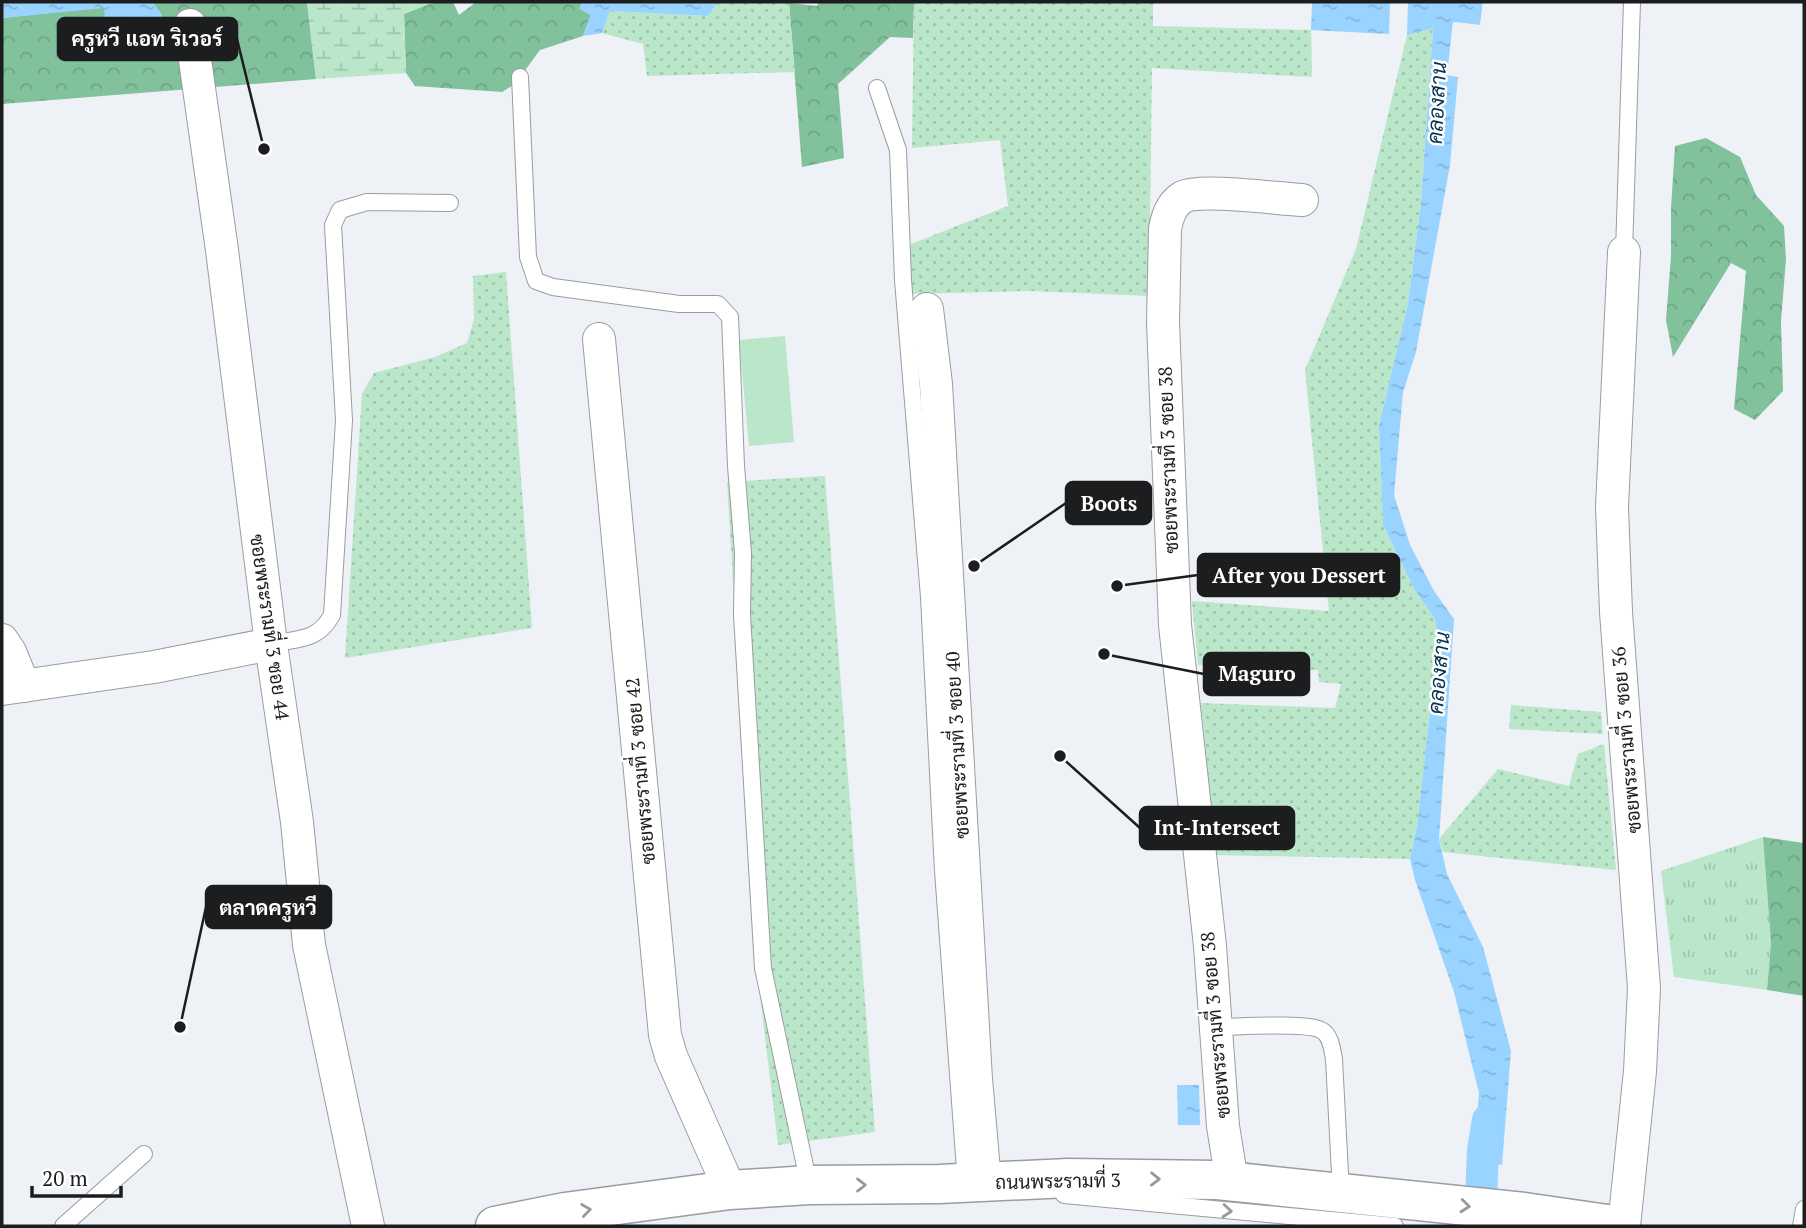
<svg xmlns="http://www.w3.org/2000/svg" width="1806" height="1228" font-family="'PT Serif',Sarabun,serif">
	<defs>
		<pattern id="grass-tufts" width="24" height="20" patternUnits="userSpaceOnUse" patternTransform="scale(1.75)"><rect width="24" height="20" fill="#bae6ca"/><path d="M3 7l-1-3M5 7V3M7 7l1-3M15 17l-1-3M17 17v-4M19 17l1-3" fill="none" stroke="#9fc5ad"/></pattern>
		<pattern id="forest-crowns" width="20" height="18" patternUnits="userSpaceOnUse" patternTransform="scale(1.75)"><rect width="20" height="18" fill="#81c19b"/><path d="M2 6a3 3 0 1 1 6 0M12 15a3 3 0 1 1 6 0" fill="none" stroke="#6fa585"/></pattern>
		<pattern id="wetland-marsh" width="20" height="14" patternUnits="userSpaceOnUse" patternTransform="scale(1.75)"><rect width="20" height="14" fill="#bae6ca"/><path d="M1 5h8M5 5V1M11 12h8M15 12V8" fill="none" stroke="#9fc5ad"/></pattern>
		<pattern id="garden-dots" width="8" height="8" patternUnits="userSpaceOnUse" patternTransform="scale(1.75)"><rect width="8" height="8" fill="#bae6ca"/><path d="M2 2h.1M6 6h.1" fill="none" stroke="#9fc5ad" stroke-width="1.8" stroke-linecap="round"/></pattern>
		<pattern id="water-ripples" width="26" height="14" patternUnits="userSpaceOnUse" patternTransform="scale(1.75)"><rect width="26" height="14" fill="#99d3ff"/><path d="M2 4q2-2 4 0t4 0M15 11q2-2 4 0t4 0" fill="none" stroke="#83b5da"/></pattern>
	</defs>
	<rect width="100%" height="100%" fill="#eef1f5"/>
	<polygon fill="url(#grass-tufts)" points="1763,837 1771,943 1767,990 1674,977 1661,871"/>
	<g fill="url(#forest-crowns)">
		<polygon points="152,2 307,2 316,79 2,104 2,18 104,7 162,15"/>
		<polygon points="434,2 453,2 459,15 476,2 582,2 580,9 591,15 583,36 540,50 515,84 502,92 415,86 406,73 404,14"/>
		<polygon points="819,2 914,2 913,38 890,37 838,84 844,158 802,167 789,3 817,6"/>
		<polygon points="1706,138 1740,157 1756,195 1784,226 1786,259 1781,321 1783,391 1755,420 1734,409 1746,271 1731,263 1673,357 1666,320 1671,256 1671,208 1675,146"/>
		<polygon points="1763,837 1804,843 1804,996 1767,990 1771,943"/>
	</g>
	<polygon fill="url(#wetland-marsh)" points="307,2 434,2 404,14 406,73 316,79"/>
	<g fill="url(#garden-dots)">
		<polygon points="718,2 789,3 795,72 647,76 643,44 602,33 610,11 708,16"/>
		<polygon points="914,2 1153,2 1153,26 1311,30 1312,77 1152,68 1149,296 1031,291 910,294 911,244 1008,206 1000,140 912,148"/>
		<polygon points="1433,27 1421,203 1408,304 1379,425 1383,525 1413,587 1435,619 1438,639 1417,827 1410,859 1216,855 1201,703 1335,708 1341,684 1319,682 1318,670 1198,665 1192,601 1329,611 1305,370 1356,249 1407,35"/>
		<polygon points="506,272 532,628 345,658 362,394 374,373 435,357 467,343 474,319 473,276"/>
		<polygon points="825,476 875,1132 778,1145 757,970 727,482"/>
		<polygon points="1511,705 1601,712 1603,734 1509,729"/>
		<polygon points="1604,744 1616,870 1443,852 1439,839 1498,769 1569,786 1578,754"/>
	</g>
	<polygon fill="#bae6ca" points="785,336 794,442 749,446 739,340"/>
	<g fill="url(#water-ripples)">
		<polygon points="2,2 152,2 162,15 159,41 107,43 104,8 2,18"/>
		<polygon points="582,2 718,2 708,16 610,11 602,33 583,36 591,15 580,9"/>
		<polygon points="1312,2 1390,2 1389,34 1311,30"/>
		<polygon points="1408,2 1483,2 1480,25 1453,22 1448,75 1458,77 1450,165 1416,352 1403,392 1394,495 1410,545 1434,591 1454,619 1439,839 1447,874 1483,947 1511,1051 1502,1165 1473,1159 1479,1093 1454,992 1415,880 1410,859 1417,827 1438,639 1435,619 1413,587 1383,525 1379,425 1408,304 1421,203 1433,28 1407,35"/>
		<polygon points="1177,1085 1199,1085 1200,1125 1178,1125"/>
	</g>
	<polygon fill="#eef1f5" points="1483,2 1486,2 1483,27 1456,26 1451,72 1460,74 1462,77 1447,75 1453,22 1480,25"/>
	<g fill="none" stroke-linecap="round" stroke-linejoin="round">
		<polyline stroke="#99d3ff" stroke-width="32" points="1480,1226 1483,1150 1488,1120"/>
		<g stroke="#9a9ca0" stroke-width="18">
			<g id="service">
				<polyline points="520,77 528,257 536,281 553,287 679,304 718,304 730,317 736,466 743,553 742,615 763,968 809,1185"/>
				<polyline points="877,88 898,150 903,280 929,597 943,871 966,1183"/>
				<polyline points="1624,252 1632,2"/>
				<path d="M271,644C298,638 317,642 332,615L344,420L333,225L340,210L367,202L450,203"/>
				<path d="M1216,1027C1237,1027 1305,1022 1321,1030C1331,1035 1332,1049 1334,1059L1341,1193"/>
				<polyline points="1064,1195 1395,1226"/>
				<polyline points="63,1226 144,1154"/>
				<polyline points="1801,1226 1804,1209"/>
			</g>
		</g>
		<g stroke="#9a9ca0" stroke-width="34">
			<g id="minor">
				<polyline points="190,25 222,250 271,644 297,822 309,945 368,1226"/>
				<polyline points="927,309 936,384 976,1079 985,1182"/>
				<polyline points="599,339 665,1035 671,1056 730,1190"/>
				<polyline points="2,640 10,652 24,686"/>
				<polyline points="2,689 154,667 271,644"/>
				<path d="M1232,1182L1223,1126L1210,946L1175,625L1163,322L1165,229C1167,217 1171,204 1183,197C1202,188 1278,199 1302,200"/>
				<polyline points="1624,1226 1640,1071 1644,988 1616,612 1612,507 1624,252"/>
			</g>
		</g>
		<g stroke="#9a9ca0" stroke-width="41">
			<polyline id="primary" points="495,1226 565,1212 730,1190 809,1185 939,1184 1068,1178 1217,1180 1524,1212 1621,1226"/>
		</g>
		<use href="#service" stroke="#fff" stroke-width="16"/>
		<use href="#minor" stroke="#fff" stroke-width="32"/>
		<use href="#primary" stroke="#fff" stroke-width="38"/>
	</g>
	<defs><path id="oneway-chevron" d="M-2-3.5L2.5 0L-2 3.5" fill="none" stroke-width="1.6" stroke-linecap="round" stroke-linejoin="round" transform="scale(1.75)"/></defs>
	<g stroke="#99999a">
		<use href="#oneway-chevron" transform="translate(1155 1179) rotate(1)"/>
		<use href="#oneway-chevron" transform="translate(861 1185)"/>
		<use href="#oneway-chevron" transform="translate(1465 1206) rotate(6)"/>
		<use href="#oneway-chevron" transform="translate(586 1210) rotate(-8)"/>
		<use href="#oneway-chevron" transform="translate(1227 1211) rotate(5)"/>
	</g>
	<g text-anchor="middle" stroke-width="5" stroke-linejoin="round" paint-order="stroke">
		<g font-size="19" fill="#1c1d1e" stroke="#fff">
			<text transform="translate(1168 460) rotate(-92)" y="7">ซอยพระรามที่ 3 ซอย 38</text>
			<text transform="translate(270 627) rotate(82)" y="7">ซอยพระรามที่ 3 ซอย 44</text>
			<text transform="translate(1626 740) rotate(-95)" y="7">ซอยพระรามที่ 3 ซอย 36</text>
			<text transform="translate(957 745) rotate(-93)" y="7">ซอยพระรามที่ 3 ซอย 40</text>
			<text transform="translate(640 771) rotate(-95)" y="7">ซอยพระรามที่ 3 ซอย 42</text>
			<text transform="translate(1215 1025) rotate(-95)" y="7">ซอยพระรามที่ 3 ซอย 38</text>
			<text transform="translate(1058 1181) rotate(-1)" y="7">ถนนพระรามที่ 3</text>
		</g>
		<g font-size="21" font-style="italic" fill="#043350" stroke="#fff">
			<text transform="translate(1437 103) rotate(-87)" y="7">คลองสาน</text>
			<text transform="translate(1439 673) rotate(-85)" y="7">คลองสาน</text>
		</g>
	</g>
	<path fill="none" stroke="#1c1d1e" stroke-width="2.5" d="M264 149L237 39M974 566L1066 503M1117 586L1198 575M1104 654L1204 674M1060 756L1140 828M180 1027L206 907"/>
	<g fill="#1c1d1e" stroke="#fff" stroke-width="2.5">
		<circle cx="264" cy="149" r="7"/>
		<circle cx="974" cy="566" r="7"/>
		<circle cx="1117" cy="586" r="7"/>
		<circle cx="1104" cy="654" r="7"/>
		<circle cx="1060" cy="756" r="7"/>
		<circle cx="180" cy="1027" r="7"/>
	</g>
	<g fill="#1c1d1e" stroke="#1c1d1e" stroke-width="2.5">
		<rect x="58" y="18" width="179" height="42" rx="7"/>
		<rect x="1066" y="482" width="85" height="42" rx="7"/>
		<rect x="1198" y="554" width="201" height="42" rx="7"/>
		<rect x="1204" y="653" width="105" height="42" rx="7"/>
		<rect x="1140" y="807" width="154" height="42" rx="7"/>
		<rect x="206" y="886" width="125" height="42" rx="7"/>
	</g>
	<g font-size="21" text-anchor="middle" font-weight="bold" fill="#fff">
		<text x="147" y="46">ครูหวี แอท ริเวอร์</text>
		<text x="1109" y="511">Boots</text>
		<text x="1299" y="583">After you Dessert</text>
		<text x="1257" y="681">Maguro</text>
		<text x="1217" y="835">Int-Intersect</text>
		<text x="268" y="915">ตลาดครูหวี</text>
	</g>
	<rect width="1806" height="1228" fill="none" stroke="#1c1d1e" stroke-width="7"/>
	<path d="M32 1186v10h89v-10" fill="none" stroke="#1c1d1e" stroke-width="3.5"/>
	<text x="42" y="1186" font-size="21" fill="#1c1d1e" stroke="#ffffff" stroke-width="5" paint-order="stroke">20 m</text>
</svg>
